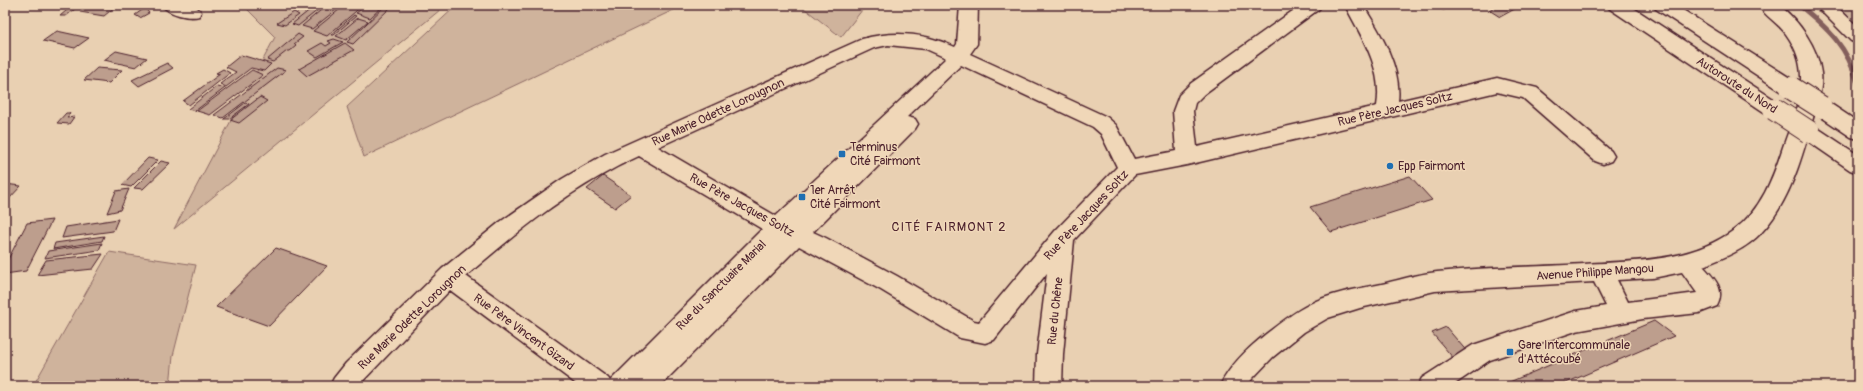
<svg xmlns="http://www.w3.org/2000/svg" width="1863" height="391" font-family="Pangolin,sans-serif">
	<rect width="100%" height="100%" fill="#e9d0b2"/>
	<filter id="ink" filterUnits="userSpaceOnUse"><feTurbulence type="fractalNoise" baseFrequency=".025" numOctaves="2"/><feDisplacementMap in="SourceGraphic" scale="8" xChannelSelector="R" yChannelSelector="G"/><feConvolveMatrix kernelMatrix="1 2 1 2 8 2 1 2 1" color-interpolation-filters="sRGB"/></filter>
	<g filter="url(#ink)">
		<g fill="#cfb39c" stroke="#8c6964">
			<polygon points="243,5 446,5 174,229 275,37"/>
			<polygon points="457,5 684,5 364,157 347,107"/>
			<polygon points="800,5 866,5 841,37"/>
			<polygon points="1807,5 1858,5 1858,34"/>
			<polygon points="109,252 196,265 173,356 170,386 33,386"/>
		</g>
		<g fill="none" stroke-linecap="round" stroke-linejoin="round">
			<path stroke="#845f5c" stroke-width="5" d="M1799,5C1828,28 1848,47 1858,84"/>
		</g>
		<g fill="#bd9e8d" stroke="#4a1f2b">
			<polygon points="73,5 80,5 66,16 60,16"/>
			<polygon points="89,5 102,5 115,7 104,16 80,12"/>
			<polygon points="316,5 324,5 298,26 292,24"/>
			<polygon points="327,5 342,5 312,29 302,26"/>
			<polygon points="345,5 363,5 327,36 313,31"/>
			<polygon points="367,5 384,5 370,18 356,13"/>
			<polygon points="386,5 393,5 353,44 347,42"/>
			<polygon points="1436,5 1464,5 1443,10"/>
			<polygon points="1498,5 1522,5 1500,17 1489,10"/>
			<polygon points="145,8 149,13 140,18 135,15"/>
			<polygon points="294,12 299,15 285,25 277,23"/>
			<polygon points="354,15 356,16 334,35 331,35"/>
			<polygon points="358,18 368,21 346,40 336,36"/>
			<polygon points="57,31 89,38 75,48 43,41"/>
			<polygon points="298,34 303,37 294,44 296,46 290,51 287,51 273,62 267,60"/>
			<polygon points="334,39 343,42 317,57 308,51 322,43 326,46 331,43 328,41"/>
			<polygon points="345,43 354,50 307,76 299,69"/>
			<polygon points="116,51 147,58 136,67 104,60"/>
			<polygon points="241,55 271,64 264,71 251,68 226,87 220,84 236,72 226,67"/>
			<polygon points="167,63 173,68 139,86 132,80"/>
			<polygon points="97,68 122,70 109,83 84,80"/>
			<polygon points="277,68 286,70 223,118 214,115"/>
			<polygon points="223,69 230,73 189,105 183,101 220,74 216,73"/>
			<polygon points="252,70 263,75 210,115 197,111"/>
			<polygon points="217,86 225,88 195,111 188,109"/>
			<polygon points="260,97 267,101 239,123 230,120"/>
			<polygon points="245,103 249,104 229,119 224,119"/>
			<polygon points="66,113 70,113 67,118 74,117 69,124 57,123"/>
			<polygon points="148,158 158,160 131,187 122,185"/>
			<polygon points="161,161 170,163 143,189 134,188"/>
			<polygon points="603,176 631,195 615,208 587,189"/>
			<polygon points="1410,176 1432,200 1331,232 1310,207"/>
			<polygon points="5,184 21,186 8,200 5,200"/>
			<polygon points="129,189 120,210 107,213 116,191"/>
			<polygon points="118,219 113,231 62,238 66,227"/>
			<polygon points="52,220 26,271 5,274 5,265 27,223"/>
			<polygon points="104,236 102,241 53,249 55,243"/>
			<polygon points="102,243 99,250 45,258 48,251"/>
			<polygon points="276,248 327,266 269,326 216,307"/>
			<polygon points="103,254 93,269 37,275 46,260"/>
			<polygon points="1654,321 1674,336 1559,386 1500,386"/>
			<polygon points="1446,327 1469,354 1454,359 1432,333"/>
		</g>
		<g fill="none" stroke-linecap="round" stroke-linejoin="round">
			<g stroke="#4a1f2b" stroke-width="3">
				<g id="minor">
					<path d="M162,5C174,5 194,1 201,12L199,16C189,19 168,14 162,5Z"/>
					<path d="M960,5H978L977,44L970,54L1107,117L1116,125L1134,159L1176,151L1173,111L1179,95L1190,84L1301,5H1322L1319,9L1204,94L1195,103L1193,111L1197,147L1377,106C1383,70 1363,39 1347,9L1349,5H1363C1380,32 1402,68 1398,101L1497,78L1537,88L1611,151L1614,156L1611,161L1603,164L1595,161L1523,98L1497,92L1187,165L1135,175L1074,240L1063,354L1062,386H1036L1037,354L1047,273L994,340L985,343L960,338L881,290L799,246L660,386H579L450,290L358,386H330L334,378L346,363L442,269L500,222L562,179L605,154L862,39C895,30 925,33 955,47L957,44ZM888,45L926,49L946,58L776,216L658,147L874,48ZM961,65L1093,127L1101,134L1117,167L1055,231L979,322L974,321L897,276L826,238L813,232L915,129L918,124L915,119L907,117ZM639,156L762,229L610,381L608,378L466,276C519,230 575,185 639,156Z"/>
					<path d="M1758,5H1779C1799,21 1818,47 1821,73C1823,89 1817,103 1813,118C1802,157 1790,202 1761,233C1746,249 1724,258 1703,266C1714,278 1726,289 1717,306L1699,313L1643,319L1576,331L1490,360L1452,386H1418L1422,378L1473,345L1576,311L1606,306L1594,282L1435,291L1360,308L1328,318L1304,332L1273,357L1252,379L1247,386H1220C1230,365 1247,349 1266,334C1280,323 1294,312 1310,304C1328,294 1356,289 1377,285C1396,281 1417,274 1437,272C1486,267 1535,267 1584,264C1635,261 1691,262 1734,230C1761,210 1773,178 1783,147C1797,107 1814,73 1786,34C1778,23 1765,16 1758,5ZM1682,272L1697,293L1628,302L1617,280L1653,278Z"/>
					<polygon points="1815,5 1835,5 1858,27 1858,43 1851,41"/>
				</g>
			</g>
			<g stroke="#4a1f2b" stroke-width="3">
				<g id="highway">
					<polygon points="1607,5 1629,5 1781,104 1784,109 1781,114 1774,116 1767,114 1610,9"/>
					<polygon points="1653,5 1675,5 1798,83 1801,88 1798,93 1791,95 1784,93 1656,9"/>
					<polygon points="1821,100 1828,102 1858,122 1858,139 1851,137 1814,112 1811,107 1814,102"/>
					<polygon points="1809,125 1816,127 1858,155 1858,173 1850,170 1802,137 1799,132 1802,127"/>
				</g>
			</g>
			<use href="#minor" fill="#f0d7b8" fill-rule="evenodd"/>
			<use href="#highway" fill="#f0d7b8" fill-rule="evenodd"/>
			<g stroke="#4a1f2b" stroke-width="24" stroke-linecap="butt">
				<g id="highway-bridge">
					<polyline points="1791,88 1821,107"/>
					<polyline points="1774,109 1809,132"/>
				</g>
			</g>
			<use href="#highway-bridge" stroke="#f0d7b8" stroke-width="22"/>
		</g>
	</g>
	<g fill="#1f6fb2" stroke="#f0d7b8" stroke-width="1.5">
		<rect x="838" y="150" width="8" height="8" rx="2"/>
		<circle cx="1390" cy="166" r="4"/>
		<rect x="798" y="193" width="8" height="8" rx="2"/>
		<rect x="1506" y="348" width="8" height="8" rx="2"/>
	</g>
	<g text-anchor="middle" stroke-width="3" stroke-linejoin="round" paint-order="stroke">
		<g font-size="12" fill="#4a1f2b" stroke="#f0d7b8">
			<text transform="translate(1737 85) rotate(33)" y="4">Autoroute du Nord</text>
			<text transform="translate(1395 109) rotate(-13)" y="4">Rue Père Jacques Soltz</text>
			<text transform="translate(718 112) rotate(-25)" y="4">Rue Marie Odette Lorougnon</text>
			<text transform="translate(742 205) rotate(29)" y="4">Rue Père Jacques Soltz</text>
			<text transform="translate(1086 215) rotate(-47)" y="4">Rue Père Jacques Soltz</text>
			<text transform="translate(1595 272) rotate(-4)" y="4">Avenue Philippe Mangou</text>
			<text transform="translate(721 285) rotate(-45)" y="4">Rue du Sanctuaire Marial</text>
			<text transform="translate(1055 311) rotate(-84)" y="4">Rue du Chêne</text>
			<text transform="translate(412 317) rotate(-44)" y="4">Rue Marie Odette Lorougnon</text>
			<text transform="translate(524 332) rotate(36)" y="4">Rue Père Vincent Gizard</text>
		</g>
		<g font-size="12" fill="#4a1f2b" stroke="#f0d7b8" text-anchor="start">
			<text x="850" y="151">Terminus<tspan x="850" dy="14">Cité Fairmont</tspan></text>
			<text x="1398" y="170">Epp Fairmont</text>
			<text x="810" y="194">1er Arrêt<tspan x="810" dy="14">Cité Fairmont</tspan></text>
			<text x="1518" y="349">Gare Intercommunale<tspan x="1518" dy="14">d'Attécoubé</tspan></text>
		</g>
		<g font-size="13" letter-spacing="1" fill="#4a1f2b" stroke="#f0d7b8">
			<text x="949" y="231">CITÉ FAIRMONT 2</text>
		</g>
	</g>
	<rect width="1863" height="391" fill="none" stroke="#f0d7b8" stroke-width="20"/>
	<rect x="10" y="10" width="1843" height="371" fill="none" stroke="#4a1f2b" stroke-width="1.5" filter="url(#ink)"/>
</svg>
